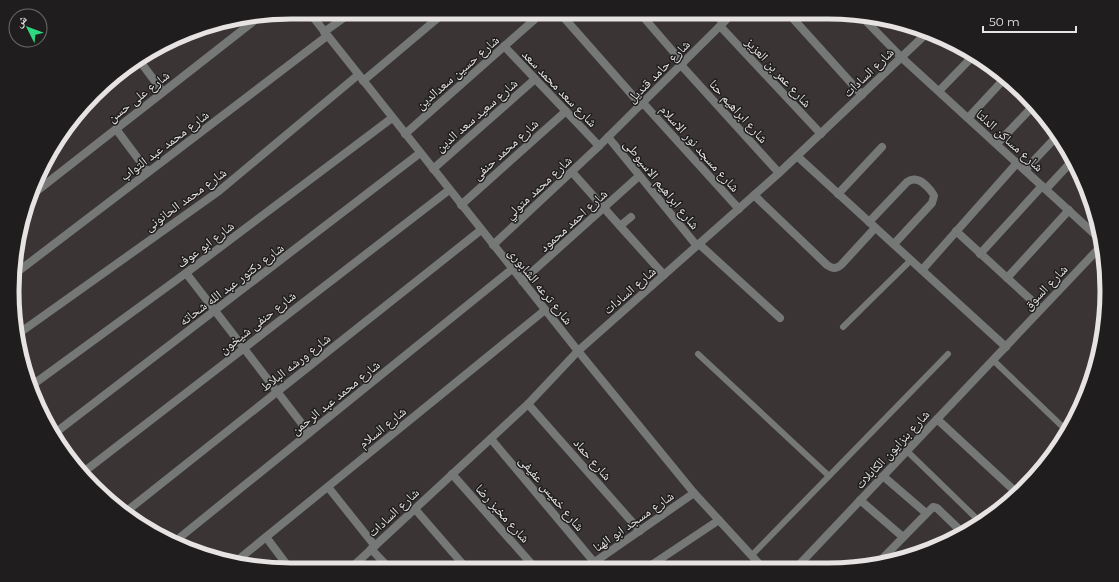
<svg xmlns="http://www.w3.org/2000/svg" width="1119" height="582" font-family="Montserrat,'Noto Naskh Arabic',sans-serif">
	<rect width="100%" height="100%" fill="#3a3534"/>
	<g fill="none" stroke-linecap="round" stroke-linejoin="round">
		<g stroke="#757876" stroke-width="6">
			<polyline points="1100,309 1106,315"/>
			<polyline points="843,327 911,260"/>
			<polyline points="698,354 829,476"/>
			<polyline points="993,360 1067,431"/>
			<polyline points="907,451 974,516"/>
			<polyline points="752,555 948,354"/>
		</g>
		<g stroke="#757876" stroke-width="8">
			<polyline points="309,12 578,351 694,493 763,568"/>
			<polyline points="559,12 641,105"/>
			<polyline points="639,12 683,63"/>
			<polyline points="714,12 723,23"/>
			<polyline points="788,13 862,95"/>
			<polyline points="860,15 901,57 1101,240"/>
			<polyline points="720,26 821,134"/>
			<polyline points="324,32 352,12"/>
			<polyline points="504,46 599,146"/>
			<polyline points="139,60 163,92"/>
			<polyline points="681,65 779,173"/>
			<polyline points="363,81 445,12"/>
			<polyline points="939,91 974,55"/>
			<polyline points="643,103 739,209"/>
			<polyline points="968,118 1006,77"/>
			<polyline points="116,129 148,172"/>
			<polyline points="405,134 543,12"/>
			<polyline points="608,137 697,246"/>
			<polyline points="997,144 1035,104"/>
			<polyline points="797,156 1006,347"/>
			<polyline points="433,169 535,79"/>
			<polyline points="1025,170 1058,135"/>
			<polyline points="572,172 620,226 664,275"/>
			<polyline points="1046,189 1073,160"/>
			<polyline points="33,194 259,17"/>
			<polyline points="838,194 882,147"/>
			<path d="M754,195L827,265C833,269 836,269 841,265L875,228"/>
			<polyline points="461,205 566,111"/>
			<path d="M869,222L907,182C910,180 914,179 917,180C923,181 932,191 934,196L932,203L894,244"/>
			<polyline points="620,226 631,217"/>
			<polyline points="956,231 1041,309"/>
			<polyline points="699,244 780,318"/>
			<polyline points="493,245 599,146 734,12"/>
			<polyline points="980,254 1042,186"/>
			<polyline points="922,270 1017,163"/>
			<polyline points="16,273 327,36"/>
			<polyline points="186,273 309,433"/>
			<polyline points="1007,278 1069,210"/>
			<polyline points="522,281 639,176"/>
			<polyline points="18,334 219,191 358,75"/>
			<polyline points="31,386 186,273 392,118"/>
			<polyline points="528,404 640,531"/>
			<polyline points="937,419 1017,493"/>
			<polyline points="55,433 420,153"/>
			<polyline points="491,439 594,562"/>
			<polyline points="81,474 449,190"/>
			<polyline points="452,474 536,569"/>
			<polyline points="883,476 926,513"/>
			<polyline points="328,487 375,546"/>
			<polyline points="860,500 903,537"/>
			<polyline points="415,509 467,569"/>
			<polyline points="123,514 481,230"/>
			<polyline points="266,537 290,569"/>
			<polyline points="173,543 512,269"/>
			<polyline points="371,549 390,569"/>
			<polyline points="234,563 545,310"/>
			<polyline points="877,564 933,507 937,508 963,533"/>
			<polyline points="586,568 694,493"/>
			<polyline points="647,568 719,520"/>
			<polyline points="796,568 1102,245"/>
			<polyline points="350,569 528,404 578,351 779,173 928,32"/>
		</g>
	</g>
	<g text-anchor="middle" stroke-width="3" stroke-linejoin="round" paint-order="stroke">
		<g font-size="13" fill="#e7e3e3" stroke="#1f1d1d">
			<text transform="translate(658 71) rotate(-45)" y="5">شارع حامد قنديل</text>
			<text transform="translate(457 72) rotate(-41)" y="5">شارع حسين سعدالدين</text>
			<text transform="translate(779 72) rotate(47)" y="5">شارع عمر بن العزيز</text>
			<text transform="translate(868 72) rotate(-44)" y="5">شارع السادات</text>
			<text transform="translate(560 88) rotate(46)" y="5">شارع سعد محمد سعد</text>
			<text transform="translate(138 96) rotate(-38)" y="5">شارع على حسن</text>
			<text transform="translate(739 111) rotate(48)" y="5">شارع ابراهيم حنا</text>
			<text transform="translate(476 115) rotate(-41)" y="5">شارع سعيد سعد الدين</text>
			<text transform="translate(1010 140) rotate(42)" y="5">شارع مساكن الدلتا</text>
			<text transform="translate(164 145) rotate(-37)" y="5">شارع محمد عبد التواب</text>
			<text transform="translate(700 148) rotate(48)" y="5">شارع مسجد نور الاسلام</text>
			<text transform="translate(505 149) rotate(-42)" y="5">شارع محمد حنفى</text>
			<text transform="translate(662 184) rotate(51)" y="5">شارع ابراهيم الاسيوطى</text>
			<text transform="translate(538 187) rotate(-43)" y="5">شارع محمد متولي</text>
			<text transform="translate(185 199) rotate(-36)" y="5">شارع محمد الحانونى</text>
			<text transform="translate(573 220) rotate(-42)" y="5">شارع احمد محمود</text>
			<text transform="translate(205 244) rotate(-37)" y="5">شارع ابو عوف</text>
			<text transform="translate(231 284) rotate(-37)" y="5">شارع دكتور عبد الله شحاته</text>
			<text transform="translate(541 286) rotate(51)" y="5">شارع ترعه الشابورى</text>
			<text transform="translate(1045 287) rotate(-46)" y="5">شارع السوق</text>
			<text transform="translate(629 290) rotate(-41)" y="5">شارع السادات</text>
			<text transform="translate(257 322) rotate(-38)" y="5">شارع حنفى شيخون</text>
			<text transform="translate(295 362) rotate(-38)" y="5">شارع ورشه البلاط</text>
			<text transform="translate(335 397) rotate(-39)" y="5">شارع محمد عبد الرحمن</text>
			<text transform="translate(382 427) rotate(-39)" y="5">شارع السلام</text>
			<text transform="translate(892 449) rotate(-47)" y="5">شارع بنزايون الكابلات</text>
			<text transform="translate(593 459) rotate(49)" y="5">شارع حماد</text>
			<text transform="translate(552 493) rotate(50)" y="5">شارع خميس عفيفى</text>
			<text transform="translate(393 512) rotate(-43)" y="5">شارع السادات</text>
			<text transform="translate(503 513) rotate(48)" y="5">شارع مخبز رضا</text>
			<text transform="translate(633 521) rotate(-35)" y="5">شارع مسجد ابو الهنا</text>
		</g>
	</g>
	<path d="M0 0H1119V582H0ZM291 19H828A272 272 0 0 1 1100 291V291A272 272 0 0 1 828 563H291A272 272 0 0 1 19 291V291A272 272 0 0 1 291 19Z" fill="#1f1d1d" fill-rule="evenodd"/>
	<path fill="none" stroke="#e7e3e3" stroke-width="5" d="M291 19H828A272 272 0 0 1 1100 291V291A272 272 0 0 1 828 563H291A272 272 0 0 1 19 291V291A272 272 0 0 1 291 19Z"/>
	<g transform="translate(28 28) rotate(312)"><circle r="19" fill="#1f1d1d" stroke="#6f6c6c"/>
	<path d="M0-3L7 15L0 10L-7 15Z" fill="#31d882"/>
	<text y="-6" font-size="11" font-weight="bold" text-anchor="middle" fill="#e7e3e3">ش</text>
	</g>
	<path d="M983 26v6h93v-6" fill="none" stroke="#e7e3e3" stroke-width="2"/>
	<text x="989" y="26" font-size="12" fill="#e7e3e3" stroke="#1f1d1d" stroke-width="3" paint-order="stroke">50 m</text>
</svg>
